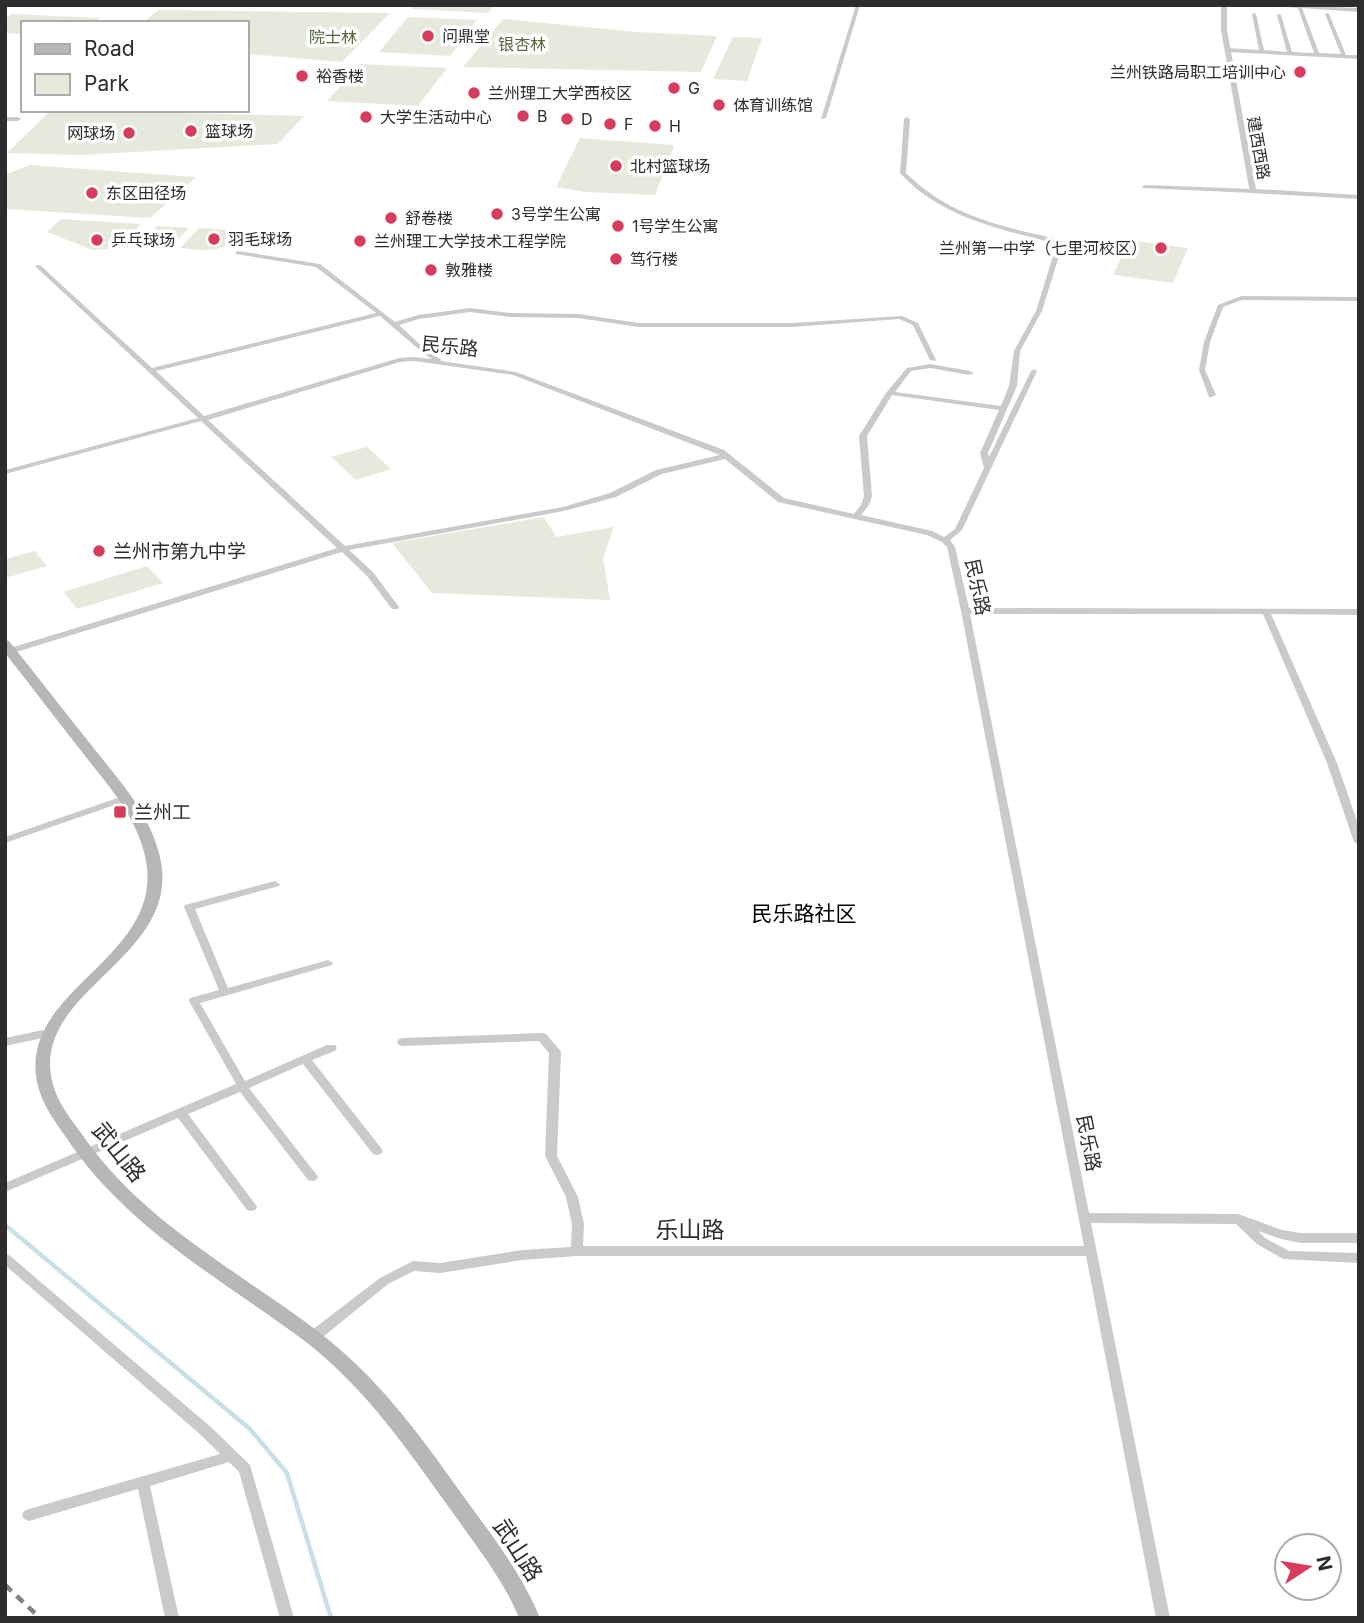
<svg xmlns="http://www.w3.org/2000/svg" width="1364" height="1623" font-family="Inter,'Noto Sans SC',sans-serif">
	<rect width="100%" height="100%" fill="#fff"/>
	<g fill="#e5eadc">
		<polygon points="414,5 494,5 488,13 411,9"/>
		<polygon points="158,10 390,13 342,62 247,54 247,23 143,23"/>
		<polygon points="12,14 100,18 95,23 23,23 23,34 5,33 5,19"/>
		<polygon points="408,17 477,20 450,56 379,52"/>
		<polygon points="503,19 637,32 717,36 701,72 463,67"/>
		<polygon points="733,37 762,38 747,81 713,79"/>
		<polygon points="360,64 447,68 418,106 327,101"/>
		<polygon points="51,110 304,116 278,144 81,155 7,153"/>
		<polygon points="580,138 673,145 674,146 655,195 586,192 556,187"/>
		<polygon points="29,165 196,177 150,218 5,209 5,175"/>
		<polygon points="61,219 141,224 120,248 93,250 47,232"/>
		<polygon points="157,226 189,228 169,248 135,249"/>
		<path d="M199,228L249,231C223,252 212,252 180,248Z"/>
		<polygon points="1130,240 1188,248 1173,283 1113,275"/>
		<polygon points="367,447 391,469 356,480 331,457"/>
		<polygon points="544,517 556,537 614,527 603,558 610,600 432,593 392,543"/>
		<polygon points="35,551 47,566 5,578 5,559"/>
		<polygon points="147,566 163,583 77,609 64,592"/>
	</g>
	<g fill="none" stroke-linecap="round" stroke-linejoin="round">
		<polyline stroke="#c9e0e8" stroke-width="4.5" points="5,1225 250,1429 287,1473 331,1618"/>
		<g fill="#cacaca" fill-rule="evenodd">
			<polygon points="856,5 860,5 826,118 821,119"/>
			<polygon points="1300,7 1302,8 1319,53 1341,54 1325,14 1327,13 1329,14 1346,55 1359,55 1359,59 1228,52 1225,50 1228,48 1259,50 1252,14 1254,13 1256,14 1264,50 1287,52 1277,15 1279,14 1281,15 1292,52 1314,53 1298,8"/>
			<polygon points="5,117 18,117 21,119 18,121 5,121"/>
			<path d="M907,117L910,119L906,173C941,207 975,219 1022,231C1037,235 1055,237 1069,244L1059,256L1042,311L1020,351L1017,386L988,453L989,457L1031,371L1034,369L1037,371L962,530L950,540L955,547L969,608L1359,609V615L1271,614L1337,763L1359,827V845L1354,842L1327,763L1263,614H970L1089,1213L1238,1214L1282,1230L1301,1233H1359V1243H1301L1281,1239L1258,1231L1265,1238L1289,1251L1359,1253V1263L1283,1259L1257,1244L1236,1224L1091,1223L1170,1618H1156L1086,1256H577L522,1260L440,1273L414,1271L388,1284L318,1341L313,1342L308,1341L307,1337L308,1333L380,1278L409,1263L413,1261L440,1263L522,1250L571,1247L572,1224L566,1197L545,1156L549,1053L539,1041L403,1046L399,1045L397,1042L399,1039L403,1038L542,1033L546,1034L559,1049L561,1052L557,1156L578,1197L584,1224L583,1246H1084L961,611L947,547L942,542L927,535L778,502L725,459L662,474L616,497L564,511L349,550L373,572L399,607L398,609H392L367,576L342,552L13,653H7L6,651L7,649L337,548L201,421L5,474V470L198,418L36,267V265H40L152,368L376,313L316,267L236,254L235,253L238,251L320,264L395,322L418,315L470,308L510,313L578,314L639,323H792L902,316L918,323L936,360L935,361L930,360L913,325L899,319L792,327H639L578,318L510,317L470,312L419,319L399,325L427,351L440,359L441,361L516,372L724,450L784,498L854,514L861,505L864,496L859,436L886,393L907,368L930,364L970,371L974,373L970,375L930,368L911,371L895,392L1001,406L1009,386L1014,351L1036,311L1053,256L1062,245C1004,230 942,219 900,173L904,119ZM380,316L423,353L432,359L414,357L399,358L204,416L156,371ZM414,361L513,375L720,455L656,470L610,493L563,507L345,546L208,420L400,362ZM892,395L999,410L980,453L984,468L955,529L944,537L932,531L861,515L869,505L872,496L867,436Z"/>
			<polygon points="1145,185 1253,189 1256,191 1253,193 1143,188 1142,187"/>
			<polygon points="1241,296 1359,297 1359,301 1242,300 1223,307 1210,342 1205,370 1216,395 1212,397 1209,397 1199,370 1204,342 1218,305"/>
			<polygon points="126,795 129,796 131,798 129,800 5,843 5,837"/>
			<polygon points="275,881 280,884 279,886 195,909 228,988 328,960 333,963 332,965 200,1003 245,1081 327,1045 335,1045 337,1048 335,1051 312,1060 381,1148 383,1151 381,1154 377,1155 373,1154 303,1064 249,1088 316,1174 318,1177 316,1180 312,1181 308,1180 240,1092 188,1114 255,1204 257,1207 255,1210 251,1211 247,1210 178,1118 5,1192 5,1183 236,1084 189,1001 190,998 219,990 184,907 185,905"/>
			<polygon points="43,1030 47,1031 48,1034 47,1037 5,1046 5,1038"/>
			<polygon points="5,1253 9,1255 212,1428 250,1465 294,1618 280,1618 239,1472 229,1462 150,1486 179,1618 165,1618 138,1489 29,1521 24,1519 22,1515 24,1511 29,1509 220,1454 202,1436 5,1265"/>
		</g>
		<g fill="#cacaca" fill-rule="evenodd">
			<polygon points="1221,5 1227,5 1227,30 1256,189 1359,195 1359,199 1250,193 1221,30"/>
			<polygon points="1283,5 1359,8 1359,12 1286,7"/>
		</g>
		<path fill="#b7b7b7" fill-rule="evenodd" d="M5,640L9,641C37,676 64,711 92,746C118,779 148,811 159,853C189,964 11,992 58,1098C65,1113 77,1127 86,1140C147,1225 239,1271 320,1333C380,1379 423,1439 466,1500C494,1538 522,1574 540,1618H519C504,1581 479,1550 456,1517C411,1455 368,1390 306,1342C223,1280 133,1232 72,1146C62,1131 49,1115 42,1098C0,990 174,963 144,852C134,813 106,783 82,752C56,719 31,686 5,653Z"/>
		<polyline stroke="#828282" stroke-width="4.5" stroke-dasharray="9 7" stroke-linecap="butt" points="5,1585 40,1618"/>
	</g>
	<g fill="#d73c5c" stroke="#fff" stroke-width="2.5">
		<circle cx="428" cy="36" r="7"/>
		<circle cx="1300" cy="72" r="7"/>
		<circle cx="302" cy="76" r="7"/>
		<circle cx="674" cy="88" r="7"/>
		<circle cx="474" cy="93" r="7"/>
		<circle cx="719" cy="105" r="7"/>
		<circle cx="523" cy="116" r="7"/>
		<circle cx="366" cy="117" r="7"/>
		<circle cx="567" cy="119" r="7"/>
		<circle cx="610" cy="124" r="7"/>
		<circle cx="655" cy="126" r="7"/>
		<circle cx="191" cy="131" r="7"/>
		<circle cx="129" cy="133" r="7"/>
		<circle cx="616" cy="166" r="7"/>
		<circle cx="92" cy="193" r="7"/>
		<circle cx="497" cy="214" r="7"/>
		<circle cx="391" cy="218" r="7"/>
		<circle cx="618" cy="226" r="7"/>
		<circle cx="214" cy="239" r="7"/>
		<circle cx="97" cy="240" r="7"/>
		<circle cx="360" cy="241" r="7"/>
		<circle cx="1161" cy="248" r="7"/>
		<circle cx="616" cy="259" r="7"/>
		<circle cx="431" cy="270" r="7"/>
		<circle cx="99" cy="551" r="7"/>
		<rect x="113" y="805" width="14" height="14" rx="3.5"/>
	</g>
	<g text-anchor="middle" stroke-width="7" stroke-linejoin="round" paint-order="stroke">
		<g font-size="16" fill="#2d2d2d" stroke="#fff" text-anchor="start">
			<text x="442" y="42">问鼎堂</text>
			<text x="1286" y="78" text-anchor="end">兰州铁路局职工培训中心</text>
			<text x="316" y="82">裕香楼</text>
			<text x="688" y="94">G</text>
			<text x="488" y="99">兰州理工大学西校区</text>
			<text x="733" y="111">体育训练馆</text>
			<text x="537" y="122">B</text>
			<text x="380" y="123">大学生活动中心</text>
			<text x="581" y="125">D</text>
			<text x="624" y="130">F</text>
			<text x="669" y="132">H</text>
			<text x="205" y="137">篮球场</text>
			<text x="115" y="139" text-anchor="end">网球场</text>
			<text x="630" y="172">北村篮球场</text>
			<text x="106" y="199">东区田径场</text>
			<text x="511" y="220">3号学生公寓</text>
			<text x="405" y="224">舒卷楼</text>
			<text x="632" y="232">1号学生公寓</text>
			<text x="228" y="245">羽毛球场</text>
			<text x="111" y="246">乒乓球场</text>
			<text x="374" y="247">兰州理工大学技术工程学院</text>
			<text x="1147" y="254" text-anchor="end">兰州第一中学（七里河校区）</text>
			<text x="630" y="265">笃行楼</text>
			<text x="445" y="276">敦雅楼</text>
		</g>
		<g font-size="16" fill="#56653e" stroke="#fff">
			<text x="333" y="43">院士林</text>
			<text x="522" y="50">银杏林</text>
		</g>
		<g font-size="16" fill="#2d2d2d" stroke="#fff">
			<text transform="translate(1259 148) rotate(80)" y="6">建西西路</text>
		</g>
		<g font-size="19" fill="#2d2d2d" stroke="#fff">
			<text transform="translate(450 346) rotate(6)" y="7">民乐路</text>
			<text transform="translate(978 587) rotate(78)" y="7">民乐路</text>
			<text transform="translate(1089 1143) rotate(79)" y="7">民乐路</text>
		</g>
		<g font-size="19" fill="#2d2d2d" stroke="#fff" text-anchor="start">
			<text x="113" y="558">兰州市第九中学</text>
			<text x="134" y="819">兰州工</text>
		</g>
		<g font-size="21" fill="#000" stroke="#fff">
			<text x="804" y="921">民乐路社区</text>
		</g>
		<g font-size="23" fill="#2d2d2d" stroke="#fff">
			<text transform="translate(119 1152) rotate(51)" y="8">武山路</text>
			<text x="690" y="1238">乐山路</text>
			<text transform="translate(518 1550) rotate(57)" y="8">武山路</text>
		</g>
	</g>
	<rect width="1364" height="1623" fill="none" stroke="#2d2d2d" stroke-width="14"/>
	<rect x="21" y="21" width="228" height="91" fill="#ffffff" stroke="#ababab" stroke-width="2"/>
	<rect x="35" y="44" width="35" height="10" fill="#b7b7b7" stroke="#ababab" stroke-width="2"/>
	<text x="84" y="56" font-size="21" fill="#2d2d2d">Road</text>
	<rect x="35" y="74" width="35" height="21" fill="#e5eadc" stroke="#ababab" stroke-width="2"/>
	<text x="84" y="91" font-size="21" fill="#2d2d2d">Park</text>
	<g transform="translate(1308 1567) rotate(78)"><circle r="33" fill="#ffffff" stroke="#ababab" stroke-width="2"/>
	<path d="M0-5L12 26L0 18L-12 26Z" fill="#d73c5c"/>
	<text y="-10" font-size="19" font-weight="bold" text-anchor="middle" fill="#2d2d2d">N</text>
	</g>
</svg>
